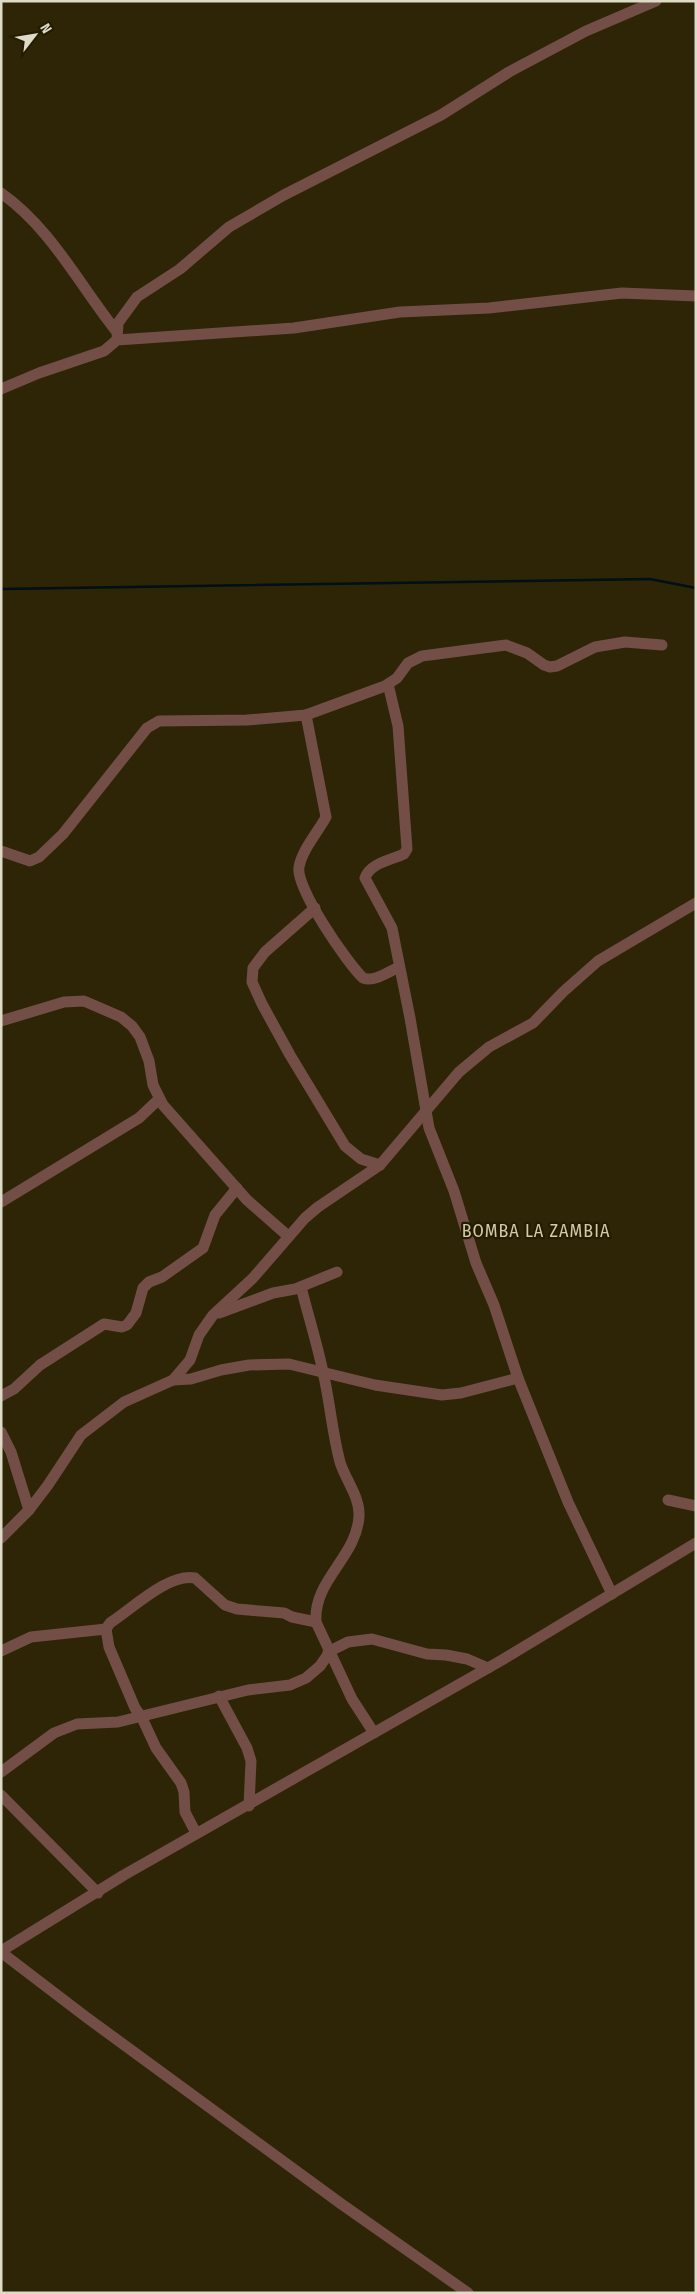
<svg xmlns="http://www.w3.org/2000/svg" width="697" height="2294" font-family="'Fira Sans Condensed',sans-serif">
	<rect width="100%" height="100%" fill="#2d2505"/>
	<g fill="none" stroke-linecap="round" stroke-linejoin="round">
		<polyline stroke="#000f18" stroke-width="2.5" points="1,589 650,579 696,588"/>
		<g stroke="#724e46" stroke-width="11">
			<path d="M1,193C51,228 80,286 117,332"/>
			<polyline points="117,340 118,323 137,297 180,269 229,227 284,195 441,115 509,72 586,31 656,1"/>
			<polyline points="1,389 39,373 104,351 117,340 294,328 400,312 489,308 622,293 696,296"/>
			<path d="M388,684L398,726L407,849L404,854C391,860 370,863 365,878L392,928L410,1018L429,1128L454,1191L476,1263L494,1305L518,1378L568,1502L612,1594"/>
			<path d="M306,715L326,817C318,832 302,850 299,867C295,887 347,963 363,978C375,982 388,972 399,967"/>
			<polyline points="1,851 30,861 39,857 63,834 147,728 159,721 247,720 306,715 385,686 397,678 408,663 422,656 506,645 527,653 544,665 550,667 557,666 595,647 625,642 662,645"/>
			<polyline points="315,908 265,952 253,968 252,982 262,1004 290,1055 345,1146 361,1159 380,1165"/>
			<polyline points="1,1021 64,1002 84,1001 121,1017 132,1026 140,1037 149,1061 153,1085 163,1105 247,1200 288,1236"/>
			<polyline points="1,1202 139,1118 159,1099"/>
			<path d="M301,1287C308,1315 317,1343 323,1372C330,1402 332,1432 340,1462C345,1479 360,1497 359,1516C357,1557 313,1580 316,1622L352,1699L374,1733"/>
			<polyline points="219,1313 273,1293 295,1289 337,1272"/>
			<polyline points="173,1380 191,1379 221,1370 249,1365 289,1364 375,1385 442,1395 461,1393 518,1378"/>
			<polyline points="1,1396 14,1389 40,1365 104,1324 122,1327 127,1325 136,1313 143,1288 149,1282 162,1277 203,1248 215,1215 237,1188"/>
			<polyline points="1,1432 11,1452 29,1510"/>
			<polyline points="668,1500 696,1506"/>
			<polyline points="1,1538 29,1510 48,1485 81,1435 124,1402 173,1380 190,1360 199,1335 213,1315 253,1278 305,1218 318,1207 380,1165 459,1072 489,1047 533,1023 563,992 598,961 696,903"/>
			<polyline points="1,1651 31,1637 106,1629"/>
			<polyline points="328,1652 348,1642 372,1639 427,1654 446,1655 467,1659 488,1668"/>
			<polyline points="219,1696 247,1748 251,1761 249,1806"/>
			<polyline points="1,1772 54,1733 77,1724 118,1722 248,1690 290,1685 306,1678 320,1666 329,1653"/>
			<polyline points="1,1795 98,1893"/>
			<path d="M196,1833L185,1812L184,1792L181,1783L156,1748L142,1718L135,1708L109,1647L106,1629L110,1623C132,1609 168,1573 195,1578L225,1605L237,1609L284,1613L292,1617L316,1622"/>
			<polyline points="1,1951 124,1875 502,1660 696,1543"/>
			<polyline points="1,1952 86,2017 340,2203 468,2293"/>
		</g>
	</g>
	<g text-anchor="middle" stroke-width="4.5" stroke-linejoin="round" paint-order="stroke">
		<g font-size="18" letter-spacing="1" fill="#d2c9a5" stroke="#231c00">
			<text x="536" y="1237">BOMBA LA ZAMBIA</text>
		</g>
	</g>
	<rect width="697" height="2294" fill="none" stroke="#dedac8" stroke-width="5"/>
	<g transform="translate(35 35) rotate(59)" stroke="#231c00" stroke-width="4" paint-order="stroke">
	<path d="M0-4L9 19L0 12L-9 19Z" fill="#dedac8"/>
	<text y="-8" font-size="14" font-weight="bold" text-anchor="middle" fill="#dedac8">N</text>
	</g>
</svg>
